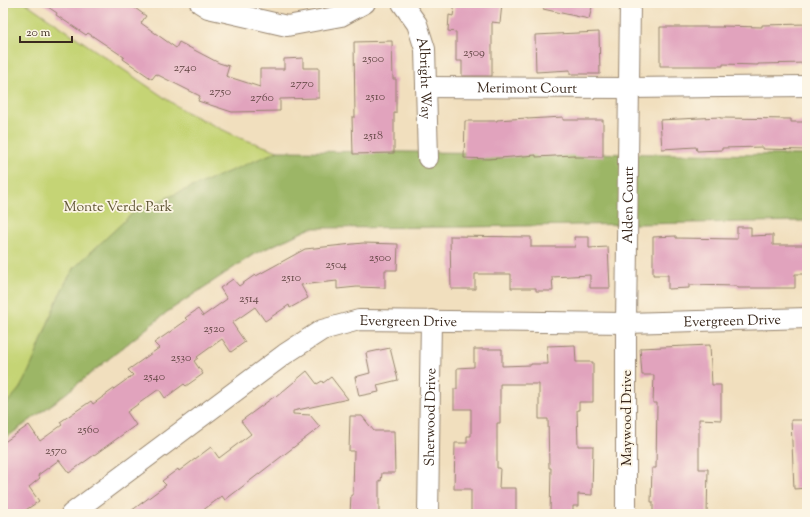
<svg xmlns="http://www.w3.org/2000/svg" width="810" height="517" font-family="'Sorts Mill Goudy',serif">
	<rect width="100%" height="100%" fill="#fcf5e5"/>
	<filter id="ink" filterUnits="userSpaceOnUse"><feTurbulence type="fractalNoise" baseFrequency=".025" numOctaves="2"/><feDisplacementMap in="SourceGraphic" scale="8" xChannelSelector="R" yChannelSelector="G"/><feConvolveMatrix kernelMatrix="1 2 1 2 8 2 1 2 1" color-interpolation-filters="sRGB"/></filter>
	<filter id="wash" filterUnits="userSpaceOnUse"><feTurbulence type="fractalNoise" baseFrequency=".012" numOctaves="4" result="noise"/><feDisplacementMap in="SourceGraphic" scale="16" xChannelSelector="R" yChannelSelector="G"/><feGaussianBlur stdDeviation="0.9" result="paint"/><feColorMatrix in="noise" values="0 0 0 0 0 0 0 0 0 0 0 0 0 0 0 0 0 1.4 0 .05"/><feComposite in="paint" operator="in"/></filter>
	<g filter="url(#wash)">
		<rect width="100%" height="100%" fill="#f1dfbe"/>
		<polygon fill="#c5d475" stroke="#807f4a" points="3,3 26,3 184,111 240,138 278,151 311,228 254,254 167,312 55,402 3,440"/>
		<path fill="#9cb666" stroke="#6c7042" d="M278,151L807,155V221L464,227L311,228L254,254L167,312L55,402L3,440V407C9,400 17,393 21,386C43,348 50,303 75,267L135,211Z"/>
		<g id="blocks">
			<g fill="#e1a3bd">
				<polygon points="42,3 128,3 146,16 141,23 176,48 179,42 219,63 229,66 226,76 260,87 260,69 284,69 284,59 303,58 303,68 319,68 319,98 280,99 280,111 232,112 198,101 200,96 156,74 152,79 123,59 124,57 88,33 86,35 56,15 57,13"/>
				<polygon points="455,3 502,4 500,23 492,22 492,76 462,76 462,61 456,61 456,32 448,31 449,15 453,16"/>
				<polygon points="543,3 593,3 589,19 543,9"/>
				<polygon points="807,24 807,63 758,64 758,65 723,64 723,66 660,66 660,27 724,27 722,26 762,27 762,25"/>
				<polygon points="599,32 600,74 570,74 570,70 536,72 535,35"/>
				<polygon points="392,41 393,79 396,79 396,113 394,113 394,153 353,154 352,117 355,117 354,42"/>
				<polygon points="563,117 563,120 603,120 603,157 574,157 574,155 536,157 536,155 488,159 464,158 465,121 497,121 497,120 527,118 527,119"/>
				<polygon points="720,117 720,118 791,119 791,122 807,122 807,150 763,149 763,147 722,148 722,150 697,151 696,147 662,149 660,120"/>
				<polygon points="737,227 751,227 751,236 773,235 773,245 807,245 807,274 795,274 795,288 738,288 737,286 689,285 689,288 668,289 668,275 653,275 653,237 676,236 676,238 737,239"/>
				<polygon points="450,236 531,237 531,247 575,247 574,237 589,237 589,248 608,247 610,288 590,288 590,275 552,277 553,291 536,291 536,288 511,288 511,274 475,274 475,289 451,289"/>
				<polygon points="363,243 398,244 397,270 385,270 385,288 357,287 337,289 337,281 301,285 308,298 290,308 289,305 265,321 255,307 232,323 245,342 231,352 222,339 197,357 198,358 194,361 203,374 186,386 184,384 165,398 159,389 127,412 136,425 69,473 59,460 38,475 40,478 29,487 39,501 20,514 3,514 3,443 29,425 40,441 62,425 60,422 91,401 93,404 133,375 128,370 159,348 154,343 187,320 185,318 198,309 203,316 227,299 220,288 233,279 239,286 255,275 256,276 305,249"/>
				<polygon points="575,345 576,362 593,362 593,402 579,402 579,410 577,410 578,446 593,446 592,495 578,494 578,506 573,506 573,514 550,514 551,468 549,468 548,419 539,419 539,384 500,384 500,423 497,423 497,468 500,468 499,488 516,488 516,514 471,514 471,489 454,489 455,443 467,443 467,436 471,436 471,409 454,409 454,389 457,389 457,368 474,367 474,349 502,349 502,366 531,365 531,364 548,364 547,346"/>
				<polygon points="710,345 712,385 721,385 721,420 699,419 699,469 708,469 707,514 653,514 653,502 651,502 652,468 656,468 657,403 653,403 654,375 642,375 640,348"/>
				<polygon points="390,348 398,380 377,385 379,392 359,396 355,377 370,373 366,353"/>
				<polygon points="307,371 317,384 322,381 323,383 331,377 348,399 293,411 293,414 310,415 320,427 225,500 222,496 198,514 127,514 166,485 162,481 178,469 179,471 211,447 219,458 251,434 241,421 275,396 276,397"/>
				<polygon points="350,416 362,416 374,431 394,431 395,473 382,473 381,481 379,480 379,514 350,514 351,495 353,495 354,451 349,451"/>
				<polygon points="791,420 807,420 807,488 794,489"/>
			</g>
		</g>
	</g>
	<g filter="url(#ink)">
		<use href="#blocks" fill-opacity="0" stroke="#96846e" stroke-width="1"/>
		<g fill="none" stroke-linecap="round" stroke-linejoin="round">
			<g stroke="#96846e" stroke-width="22">
				<g id="minor">
					<polyline points="200,3 208,8 287,26 341,16 365,3"/>
					<path id="s1" d="M402,3L417,24L425,49L428,158"/>
					<path id="s2" d="M426,87L629,88L807,86"/>
					<path id="s3" d="M71,514L285,354L322,330L359,320L626,323L807,318"/>
					<path id="s4" d="M428,514L431,320"/>
					<path id="s5" d="M626,514V323L630,3"/>
				</g>
			</g>
			<use href="#minor" stroke="#fff" stroke-width="20"/>
		</g>
	</g>
	<g text-anchor="middle" stroke-width="3.5" stroke-linejoin="round" paint-order="stroke">
		<g font-size="12" fill="#644846">
			<text x="474" y="56">2509</text>
			<text x="373" y="62">2500</text>
			<text x="185" y="71">2740</text>
			<text x="302" y="87">2770</text>
			<text x="220" y="95">2750</text>
			<text x="375" y="100">2510</text>
			<text x="262" y="101">2760</text>
			<text x="373" y="139">2518</text>
			<text x="380" y="261">2500</text>
			<text x="336" y="268">2504</text>
			<text x="291" y="281">2510</text>
			<text x="249" y="302">2514</text>
			<text x="214" y="332">2520</text>
			<text x="181" y="361">2530</text>
			<text x="154" y="380">2540</text>
			<text x="88" y="433">2560</text>
			<text x="56" y="454">2570</text>
		</g>
		<g font-size="14" fill="#3b2a1e" stroke="#fcf5e5">
			<text dy="5" stroke="none"><textPath href="#s1" startOffset="81">Albright Way</textPath></text>
			<text dy="5" stroke="none"><textPath href="#s2" startOffset="101">Merimont Court</textPath></text>
			<text dy="5" stroke="none"><textPath href="#s5" startOffset="309">Alden Court</textPath></text>
			<text dy="5" stroke="none"><textPath href="#s3" startOffset="723">Evergreen Drive</textPath></text>
			<text dy="5" stroke="none"><textPath href="#s3" startOffset="399">Evergreen Drive</textPath></text>
			<text dy="5" stroke="none"><textPath href="#s4" startOffset="97">Sherwood Drive</textPath></text>
			<text transform="translate(626 418) rotate(-90)" y="5">Maywood Drive</text>
		</g>
		<g font-size="14" fill="#5e5434" stroke="#fcf5e5">
			<text x="118" y="211">Monte Verde Park</text>
		</g>
	</g>
	<rect width="810" height="517" fill="none" stroke="#fcf5e5" stroke-width="16"/>
	<path d="M20 36v6h52v-6" fill="none" stroke="#3b2a1e" stroke-width="2"/>
	<text x="26" y="36" font-size="12" fill="#3b2a1e" stroke="#fcf5e5" stroke-width="3" paint-order="stroke">20 m</text>
</svg>
